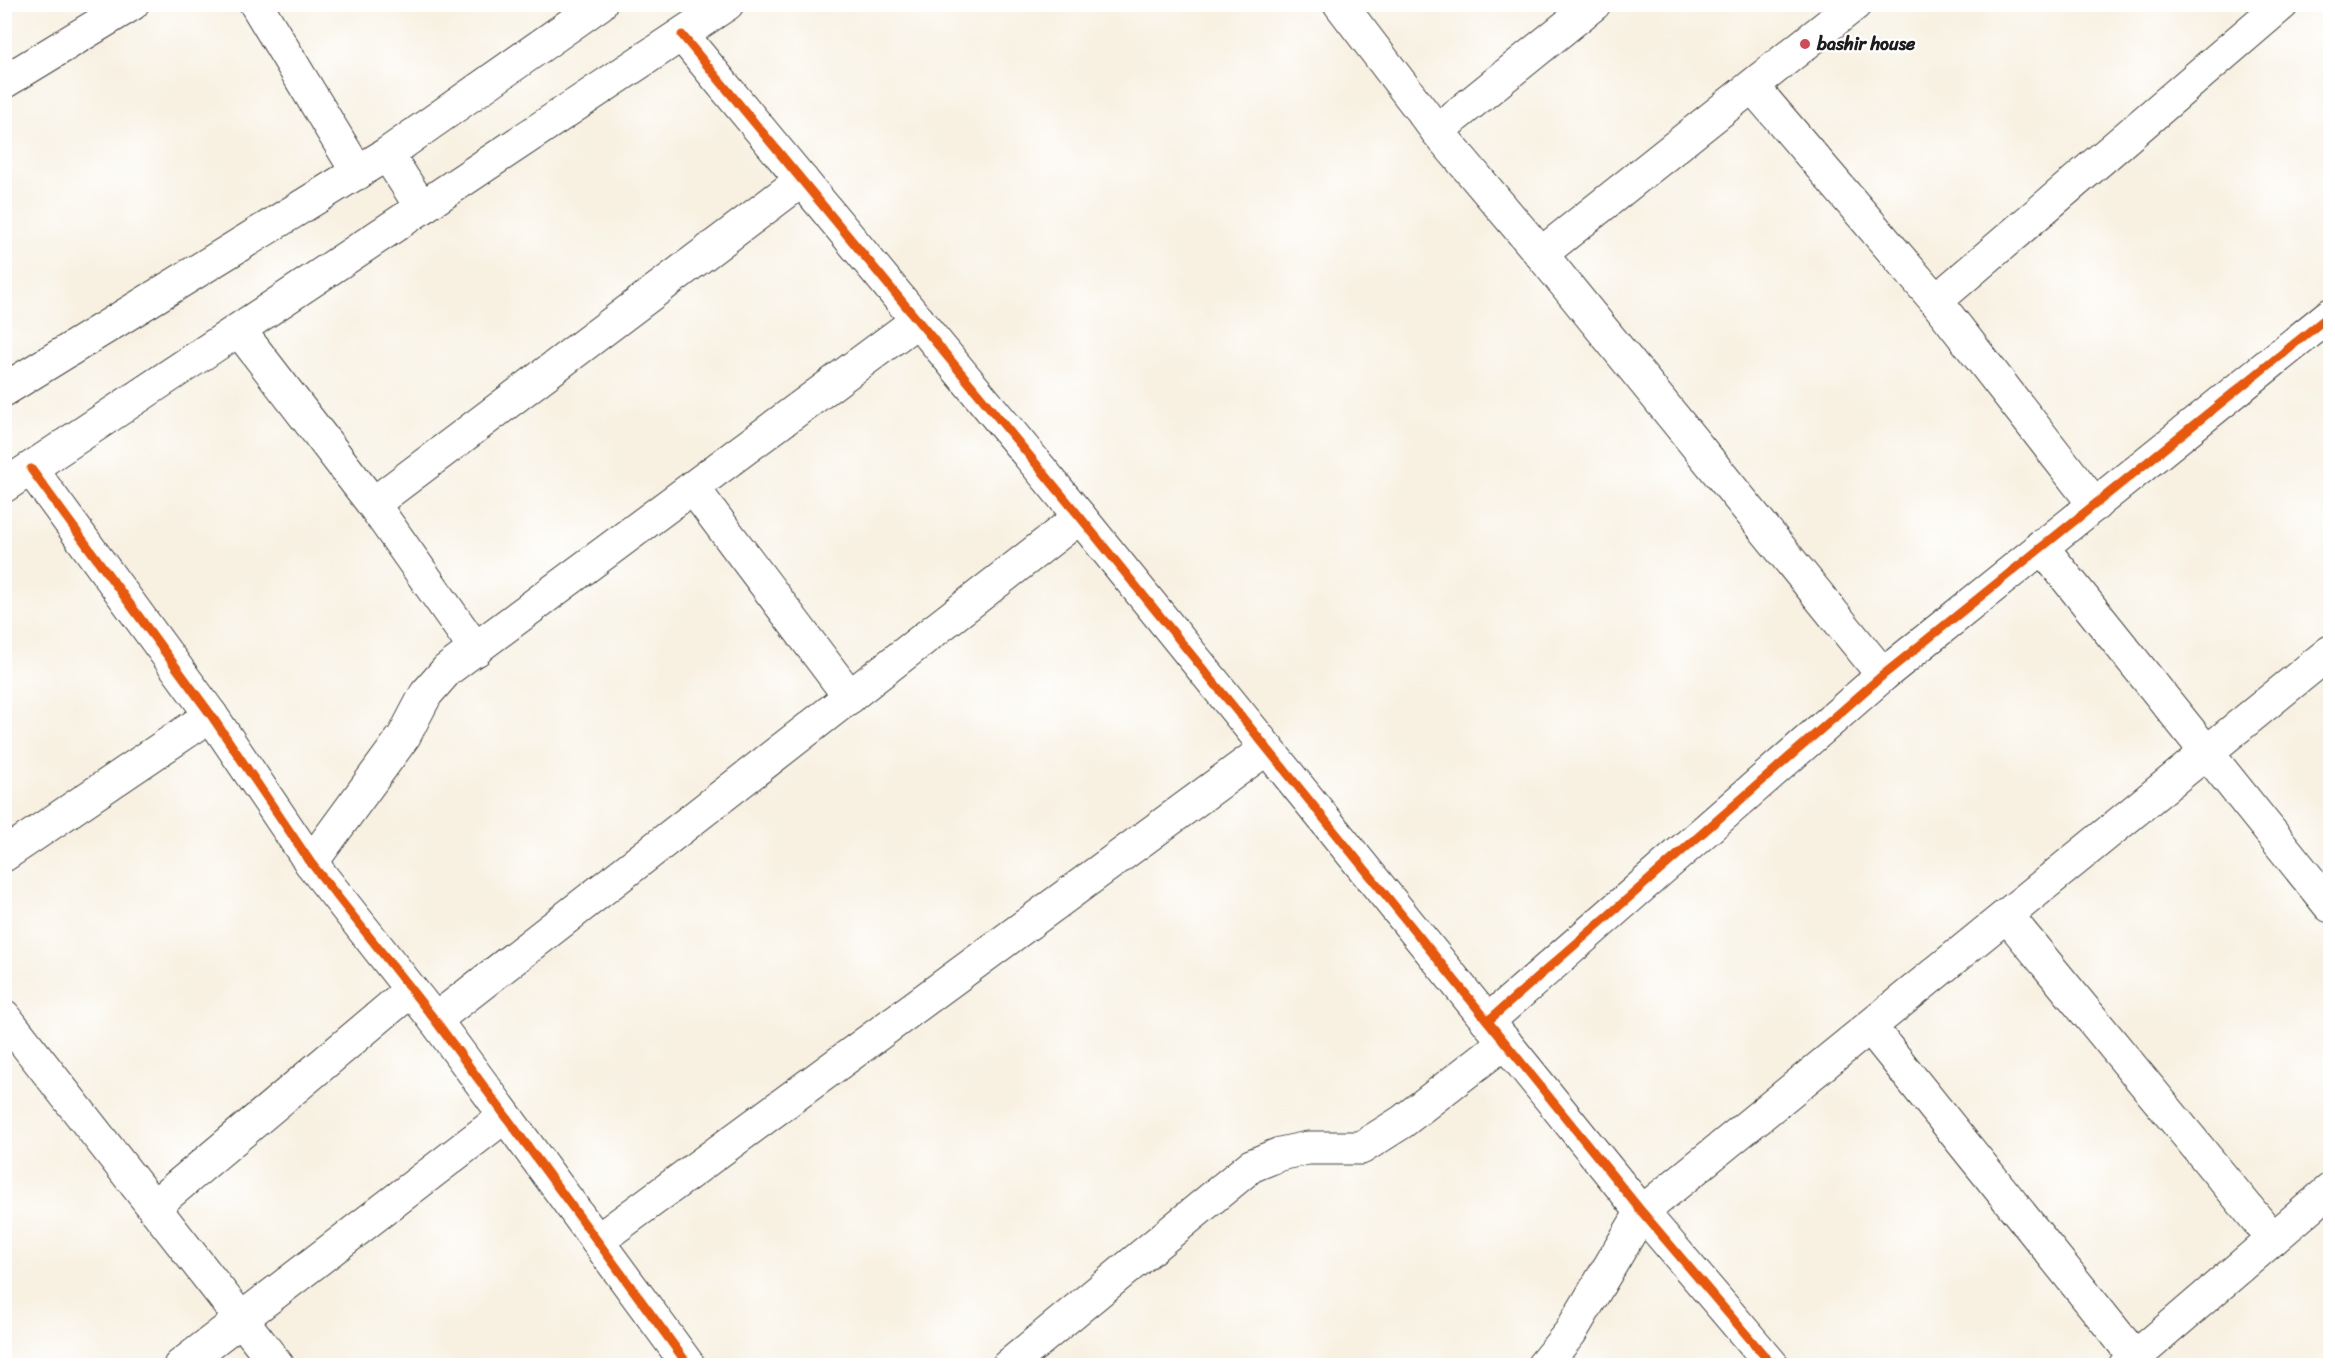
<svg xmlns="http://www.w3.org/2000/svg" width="2335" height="1370" font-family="Sriracha,sans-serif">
	<rect width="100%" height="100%" fill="#fff"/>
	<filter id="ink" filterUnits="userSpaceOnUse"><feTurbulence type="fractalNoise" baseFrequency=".0167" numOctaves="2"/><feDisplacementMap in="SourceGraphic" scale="12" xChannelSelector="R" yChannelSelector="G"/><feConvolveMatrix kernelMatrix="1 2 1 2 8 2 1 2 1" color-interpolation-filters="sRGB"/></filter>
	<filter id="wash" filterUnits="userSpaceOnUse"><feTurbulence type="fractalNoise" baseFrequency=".008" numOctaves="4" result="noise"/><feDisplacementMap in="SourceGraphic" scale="24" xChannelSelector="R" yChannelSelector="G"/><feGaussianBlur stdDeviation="1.35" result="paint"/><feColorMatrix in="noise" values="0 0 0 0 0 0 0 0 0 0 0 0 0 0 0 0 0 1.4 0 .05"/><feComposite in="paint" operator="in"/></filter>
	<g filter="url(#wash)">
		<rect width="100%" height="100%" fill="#f8f1e2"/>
	</g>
	<g filter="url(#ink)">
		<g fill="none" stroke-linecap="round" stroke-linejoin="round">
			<g stroke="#3d3c3a" stroke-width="35">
				<g id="minor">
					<polyline points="256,4 358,173"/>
					<polyline points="1340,4 1437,131 1541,254 1883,675"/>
					<polyline points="682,35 1080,517 1642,1212 1773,1366"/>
					<polyline points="4,82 132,4"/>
					<polyline points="1753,87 1936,301 2095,505"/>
					<polyline points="1437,131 1594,4"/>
					<polyline points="387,154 422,208"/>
					<polyline points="1541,254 1855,4"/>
					<polyline points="1936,301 2282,4"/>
					<polyline points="239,330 373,504 476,650"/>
					<polyline points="4,390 387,154 600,4"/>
					<polyline points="31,469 211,715 311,863 435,1020 689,1366"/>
					<polyline points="4,486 727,4"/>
					<polyline points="693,488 850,697"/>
					<polyline points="373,504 802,180"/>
					<polyline points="2041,546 2330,906"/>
					<polyline points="4,855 211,715"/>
					<polyline points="311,863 404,736 426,694 447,670 918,320"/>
					<polyline points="2007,916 2273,1239"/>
					<polyline points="4,1016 278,1366"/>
					<polyline points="435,1020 1080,517"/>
					<polyline points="1488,1021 1883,675 2330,315"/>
					<polyline points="1870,1027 2135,1357"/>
					<polyline points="153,1207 411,990"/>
					<polyline points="597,1241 1267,748"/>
					<polyline points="180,1366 505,1116"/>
					<polyline points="1008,1366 1251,1166 1280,1154 1308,1148 1361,1148 1402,1122 1505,1042"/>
					<polyline points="1543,1366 1570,1333 1642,1212 2330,652"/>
					<polyline points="2125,1366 2330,1190"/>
				</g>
			</g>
			<use href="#minor" stroke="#fff" stroke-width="33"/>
			<g stroke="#fff" stroke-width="13">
				<g id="cycleway">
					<polyline points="682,35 1080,517 1642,1212 1773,1366"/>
					<polyline points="31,469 211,715 311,863 435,1020 689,1366"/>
					<polyline points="1488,1021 1883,675 2330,315"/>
				</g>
			</g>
			<use href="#cycleway" stroke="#e8590c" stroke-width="9"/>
		</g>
	</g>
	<circle fill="#d1495b" stroke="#fff" stroke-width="2" cx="1805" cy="44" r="6"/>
	<g text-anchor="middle" stroke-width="4.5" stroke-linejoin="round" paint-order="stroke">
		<g font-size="18" font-weight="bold" fill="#1c1c1c" stroke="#fff" text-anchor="start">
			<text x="1817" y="50">bashir house</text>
		</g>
	</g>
	<rect width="2335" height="1370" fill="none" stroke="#fff" stroke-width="24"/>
</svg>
